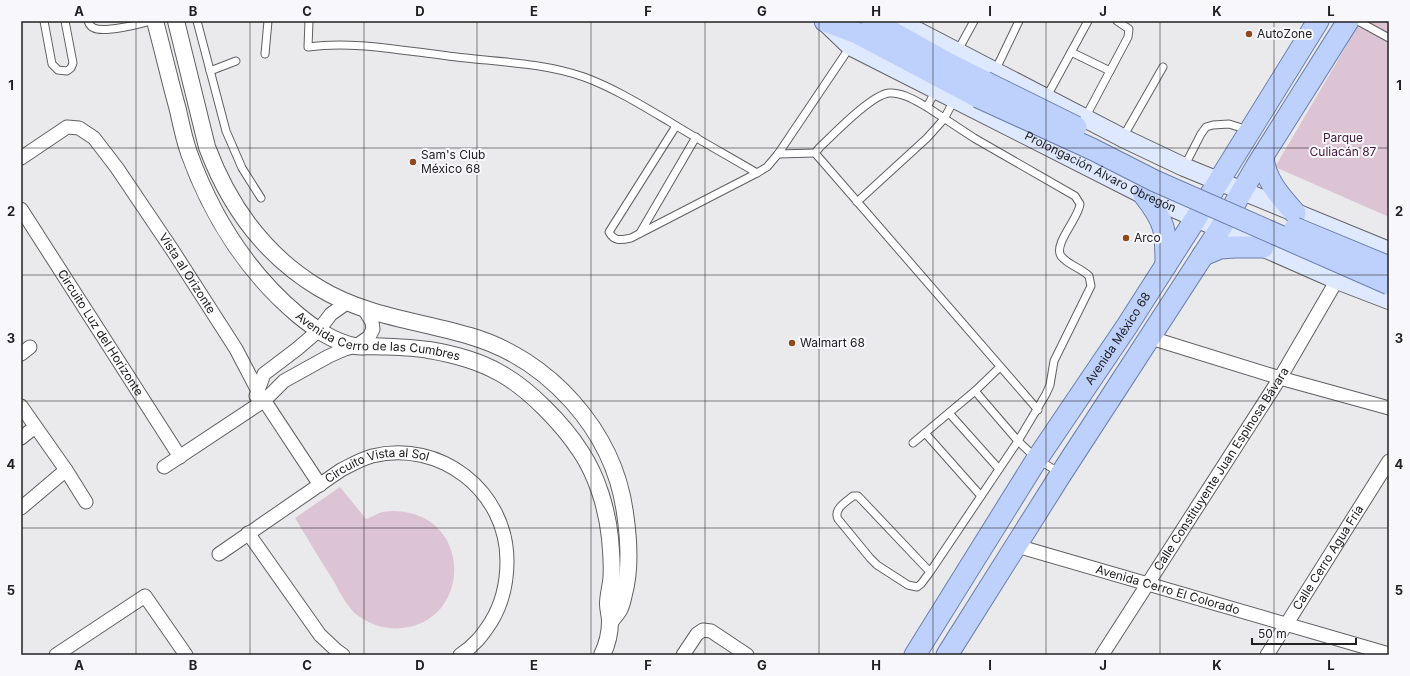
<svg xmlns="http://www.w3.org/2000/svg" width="1410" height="676" font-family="Inter,sans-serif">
	<rect width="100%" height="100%" fill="#eaeaed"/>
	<g fill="#dcc4d4">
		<polygon points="1361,21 1389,21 1389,217 1275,167"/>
		<path d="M340,487L366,519C372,517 377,513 383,512C392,510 402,511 410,513C473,528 467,621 403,628C386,630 371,625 357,615C347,607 340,592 333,580C320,560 308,539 295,518Z"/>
	</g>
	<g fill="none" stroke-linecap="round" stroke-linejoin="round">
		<g stroke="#606063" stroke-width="9">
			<g id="service">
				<polyline points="44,21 52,64 58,70 67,71 71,68 73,63 65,21"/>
				<path d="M88,21C89,24 91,27 94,28C103,33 141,24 151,21"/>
				<polyline points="197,21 226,131 242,168 261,198"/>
				<path d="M309,21L308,47C352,41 397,50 441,55C488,62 538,61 584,77C614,88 643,106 670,122C699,140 728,156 757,173L767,167L778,154L850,47"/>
				<polyline points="1358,21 1389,38"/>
				<polyline points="957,52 974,21"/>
				<polyline points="1071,52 1110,71"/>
				<polyline points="265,54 268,21"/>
				<polyline points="210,71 236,61"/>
				<polyline points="995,71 1019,21"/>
				<path d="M936,90L927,107C916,101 902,92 889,93C871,95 834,134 820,147L815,153L1038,410"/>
				<polyline points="1046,98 1088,21"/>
				<path d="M927,107L974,138L1075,196L1080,204C1079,218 1053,244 1061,256C1068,265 1081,268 1089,276L1091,286L1054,361L1050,385L1046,394L1018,441L1037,459L1060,473"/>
				<polyline points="1085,118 1128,37 1129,29 1117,21"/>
				<path d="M676,126L609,232C614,242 622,240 631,238L757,173"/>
				<polyline points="1123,137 1163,67"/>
				<polyline points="778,154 815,153"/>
				<polyline points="1184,167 1201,134 1206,127 1213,125 1229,124 1248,130"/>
				<polyline points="857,202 927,138 944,119 954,100"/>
				<polyline points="640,233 696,137"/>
				<polyline points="949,413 999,469"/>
				<polyline points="925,433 981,496"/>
				<polyline points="913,443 975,391 1000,367"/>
				<path d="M930,572L858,496H853C846,502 833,509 838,519L870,558L877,565L908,585L917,587L921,584L930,572L1018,441L975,391"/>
			</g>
		</g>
		<g stroke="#606063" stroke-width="15">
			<g id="minor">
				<path id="s1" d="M21,158L67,127L79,128L94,138L117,168L173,251L236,349L258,391L320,485"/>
				<path id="s2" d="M21,209L180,457"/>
				<polyline points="1151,338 1280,378 1389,408"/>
				<polyline points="21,354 30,347"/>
				<polyline points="256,396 264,374 297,349 318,331 331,314 348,302"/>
				<polyline points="21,406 66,470 86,502"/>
				<polyline points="21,438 35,427"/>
				<polyline points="164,467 265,400 284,381 329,356 345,349 356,346 369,337 373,329 372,322 364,309"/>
				<polyline points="21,508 66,470"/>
				<polyline points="248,533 320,635 336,650 343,655"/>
				<path id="s3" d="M1017,546L1389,654"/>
				<path id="s4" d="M219,554L341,470C351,465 361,459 372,456C440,439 507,491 507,561C507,583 502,604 491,622C482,636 474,646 460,655"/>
				<polyline points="56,655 145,596 186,655"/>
				<polyline points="683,655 697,634 703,630 711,631 747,655"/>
				<path id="s5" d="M1102,655L1280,378L1337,280"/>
				<path id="s6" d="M1267,655L1389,461"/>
			</g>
		</g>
		<g stroke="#606063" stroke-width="18">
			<g id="tertiary">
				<path id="s7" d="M155,21C163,51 170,81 178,110C181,124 184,139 189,153C211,214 247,272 298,315C314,328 333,342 355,346C360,347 367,346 372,346C391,347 411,347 429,350C453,354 479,361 500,373C529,389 563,424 581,452C597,476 607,509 610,538C611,553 613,568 611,582C610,589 608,597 608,604C608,610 610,615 610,621C610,632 607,645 602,655"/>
				<path d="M176,21L207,147C229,206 264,255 319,288C365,316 419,321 470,336C549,359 614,431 625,513C629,540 631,568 624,594C623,598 622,604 620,608C618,613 613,617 610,622"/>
			</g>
		</g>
		<g stroke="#606063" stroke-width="20">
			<g id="secondary">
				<polyline points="898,21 1123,138 1184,167 1389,251"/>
				<path id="s8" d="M825,22L850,46L1144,195L1337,280L1389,300"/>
			</g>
		</g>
		<g stroke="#6a7fae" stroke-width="23">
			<g id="primary">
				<polyline points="825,21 857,33 978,97"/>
				<polyline points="872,21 947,63 985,82"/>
				<path d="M1263,157C1265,180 1280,196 1295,213"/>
				<path d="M1144,195C1166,223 1166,231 1166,265"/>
				<polyline points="1203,255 1220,248 1235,247 1263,247"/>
				<path id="s9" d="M915,655L1037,459L1127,326L1196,218L1318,21"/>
				<polyline points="947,655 1061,474 1220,229 1256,167 1348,21"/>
			</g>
		</g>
		<use href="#service" stroke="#fff" stroke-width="7"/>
		<use href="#minor" stroke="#fff" stroke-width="13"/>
		<use href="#tertiary" stroke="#fff" stroke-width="16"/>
		<use href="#secondary" stroke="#dee8fe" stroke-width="18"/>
		<use href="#primary" stroke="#bed1fc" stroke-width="21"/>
		<g stroke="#6a7fae" stroke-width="23" stroke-linecap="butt">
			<g id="primary-bridge">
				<polyline points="985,82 1076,127"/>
				<polyline points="978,97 1092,149 1155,181 1389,284"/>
				<polyline points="1295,228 1389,267"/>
			</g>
		</g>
		<use href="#primary-bridge" stroke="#bed1fc" stroke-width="21"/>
	</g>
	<path fill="none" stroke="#212022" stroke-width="1" stroke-opacity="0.55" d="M136,21V655M250,21V655M364,21V655M477,21V655M591,21V655M705,21V655M819,21V655M933,21V655M1046,21V655M1160,21V655M1274,21V655M21,148H1389M21,275H1389M21,401H1389M21,528H1389"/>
	<g fill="#8e4a1d" stroke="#f8f7fb" stroke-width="1.5">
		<circle cx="1249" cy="34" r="4"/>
		<circle cx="413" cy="162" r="4"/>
		<circle cx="1126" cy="238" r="4"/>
		<circle cx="792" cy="343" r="4"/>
	</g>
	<g text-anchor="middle" stroke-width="4" stroke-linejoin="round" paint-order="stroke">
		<g font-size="12" fill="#212022" stroke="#f8f7fb" text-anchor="start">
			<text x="1257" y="38">AutoZone</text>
			<text x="421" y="159">Sam's Club<tspan x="421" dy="14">México 68</tspan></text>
			<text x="1134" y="242">Arco</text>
			<text x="800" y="347">Walmart 68</text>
		</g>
		<g font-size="12" fill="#421938" stroke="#f8f7fb">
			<text x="1343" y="142">Parque<tspan x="1343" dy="14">Culiacán 87</tspan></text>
		</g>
		<g font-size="12" fill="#212022" stroke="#f8f7fb">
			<text dy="4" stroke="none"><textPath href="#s8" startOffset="315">Prolongación Álvaro Obregón</textPath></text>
			<text dy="4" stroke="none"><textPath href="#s1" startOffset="250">Vista al Orizonte</textPath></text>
			<text dy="4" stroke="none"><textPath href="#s2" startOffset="147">Circuito Luz del Horizonte</textPath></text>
			<text dy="4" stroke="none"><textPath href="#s7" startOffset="419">Avenida Cerro de las Cumbres</textPath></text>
			<text dy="4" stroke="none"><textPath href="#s9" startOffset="376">Avenida México 68</textPath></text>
			<text dy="4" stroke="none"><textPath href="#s5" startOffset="221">Calle Constituyente Juan Espinosa Bávara</textPath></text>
			<text dy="4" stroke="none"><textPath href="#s4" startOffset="185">Circuito Vista al Sol</textPath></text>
			<text dy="4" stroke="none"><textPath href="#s6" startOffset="115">Calle Cerro Agua Fría</textPath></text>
			<text dy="4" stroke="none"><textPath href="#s3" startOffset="157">Avenida Cerro El Colorado</textPath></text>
		</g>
	</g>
	<rect width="1410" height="676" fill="none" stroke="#f8f7fb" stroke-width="44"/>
	<path d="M1252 638v6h104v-6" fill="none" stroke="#212022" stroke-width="2"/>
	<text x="1258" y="638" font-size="12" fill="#212022" stroke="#f8f7fb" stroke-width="3" paint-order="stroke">50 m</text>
	<rect x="22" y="22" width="1366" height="632" fill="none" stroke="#212022" stroke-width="1.5"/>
	<g font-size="13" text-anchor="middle" font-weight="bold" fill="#212022">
		<text x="79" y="16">A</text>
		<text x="193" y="16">B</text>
		<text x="307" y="16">C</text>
		<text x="420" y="16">D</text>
		<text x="534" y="16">E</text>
		<text x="648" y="16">F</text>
		<text x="762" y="16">G</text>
		<text x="876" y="16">H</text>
		<text x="990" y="16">I</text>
		<text x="1103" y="16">J</text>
		<text x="1217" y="16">K</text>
		<text x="1331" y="16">L</text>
		<text x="11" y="90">1</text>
		<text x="1399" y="90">1</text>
		<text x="11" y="216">2</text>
		<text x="1399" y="216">2</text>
		<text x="11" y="343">3</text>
		<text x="1399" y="343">3</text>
		<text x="11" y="469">4</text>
		<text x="1399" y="469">4</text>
		<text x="11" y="595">5</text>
		<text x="1399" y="595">5</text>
		<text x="79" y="670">A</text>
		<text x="193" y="670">B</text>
		<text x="307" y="670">C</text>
		<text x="420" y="670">D</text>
		<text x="534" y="670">E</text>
		<text x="648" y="670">F</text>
		<text x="762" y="670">G</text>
		<text x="876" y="670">H</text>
		<text x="990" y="670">I</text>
		<text x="1103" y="670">J</text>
		<text x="1217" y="670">K</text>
		<text x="1331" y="670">L</text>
	</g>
</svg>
